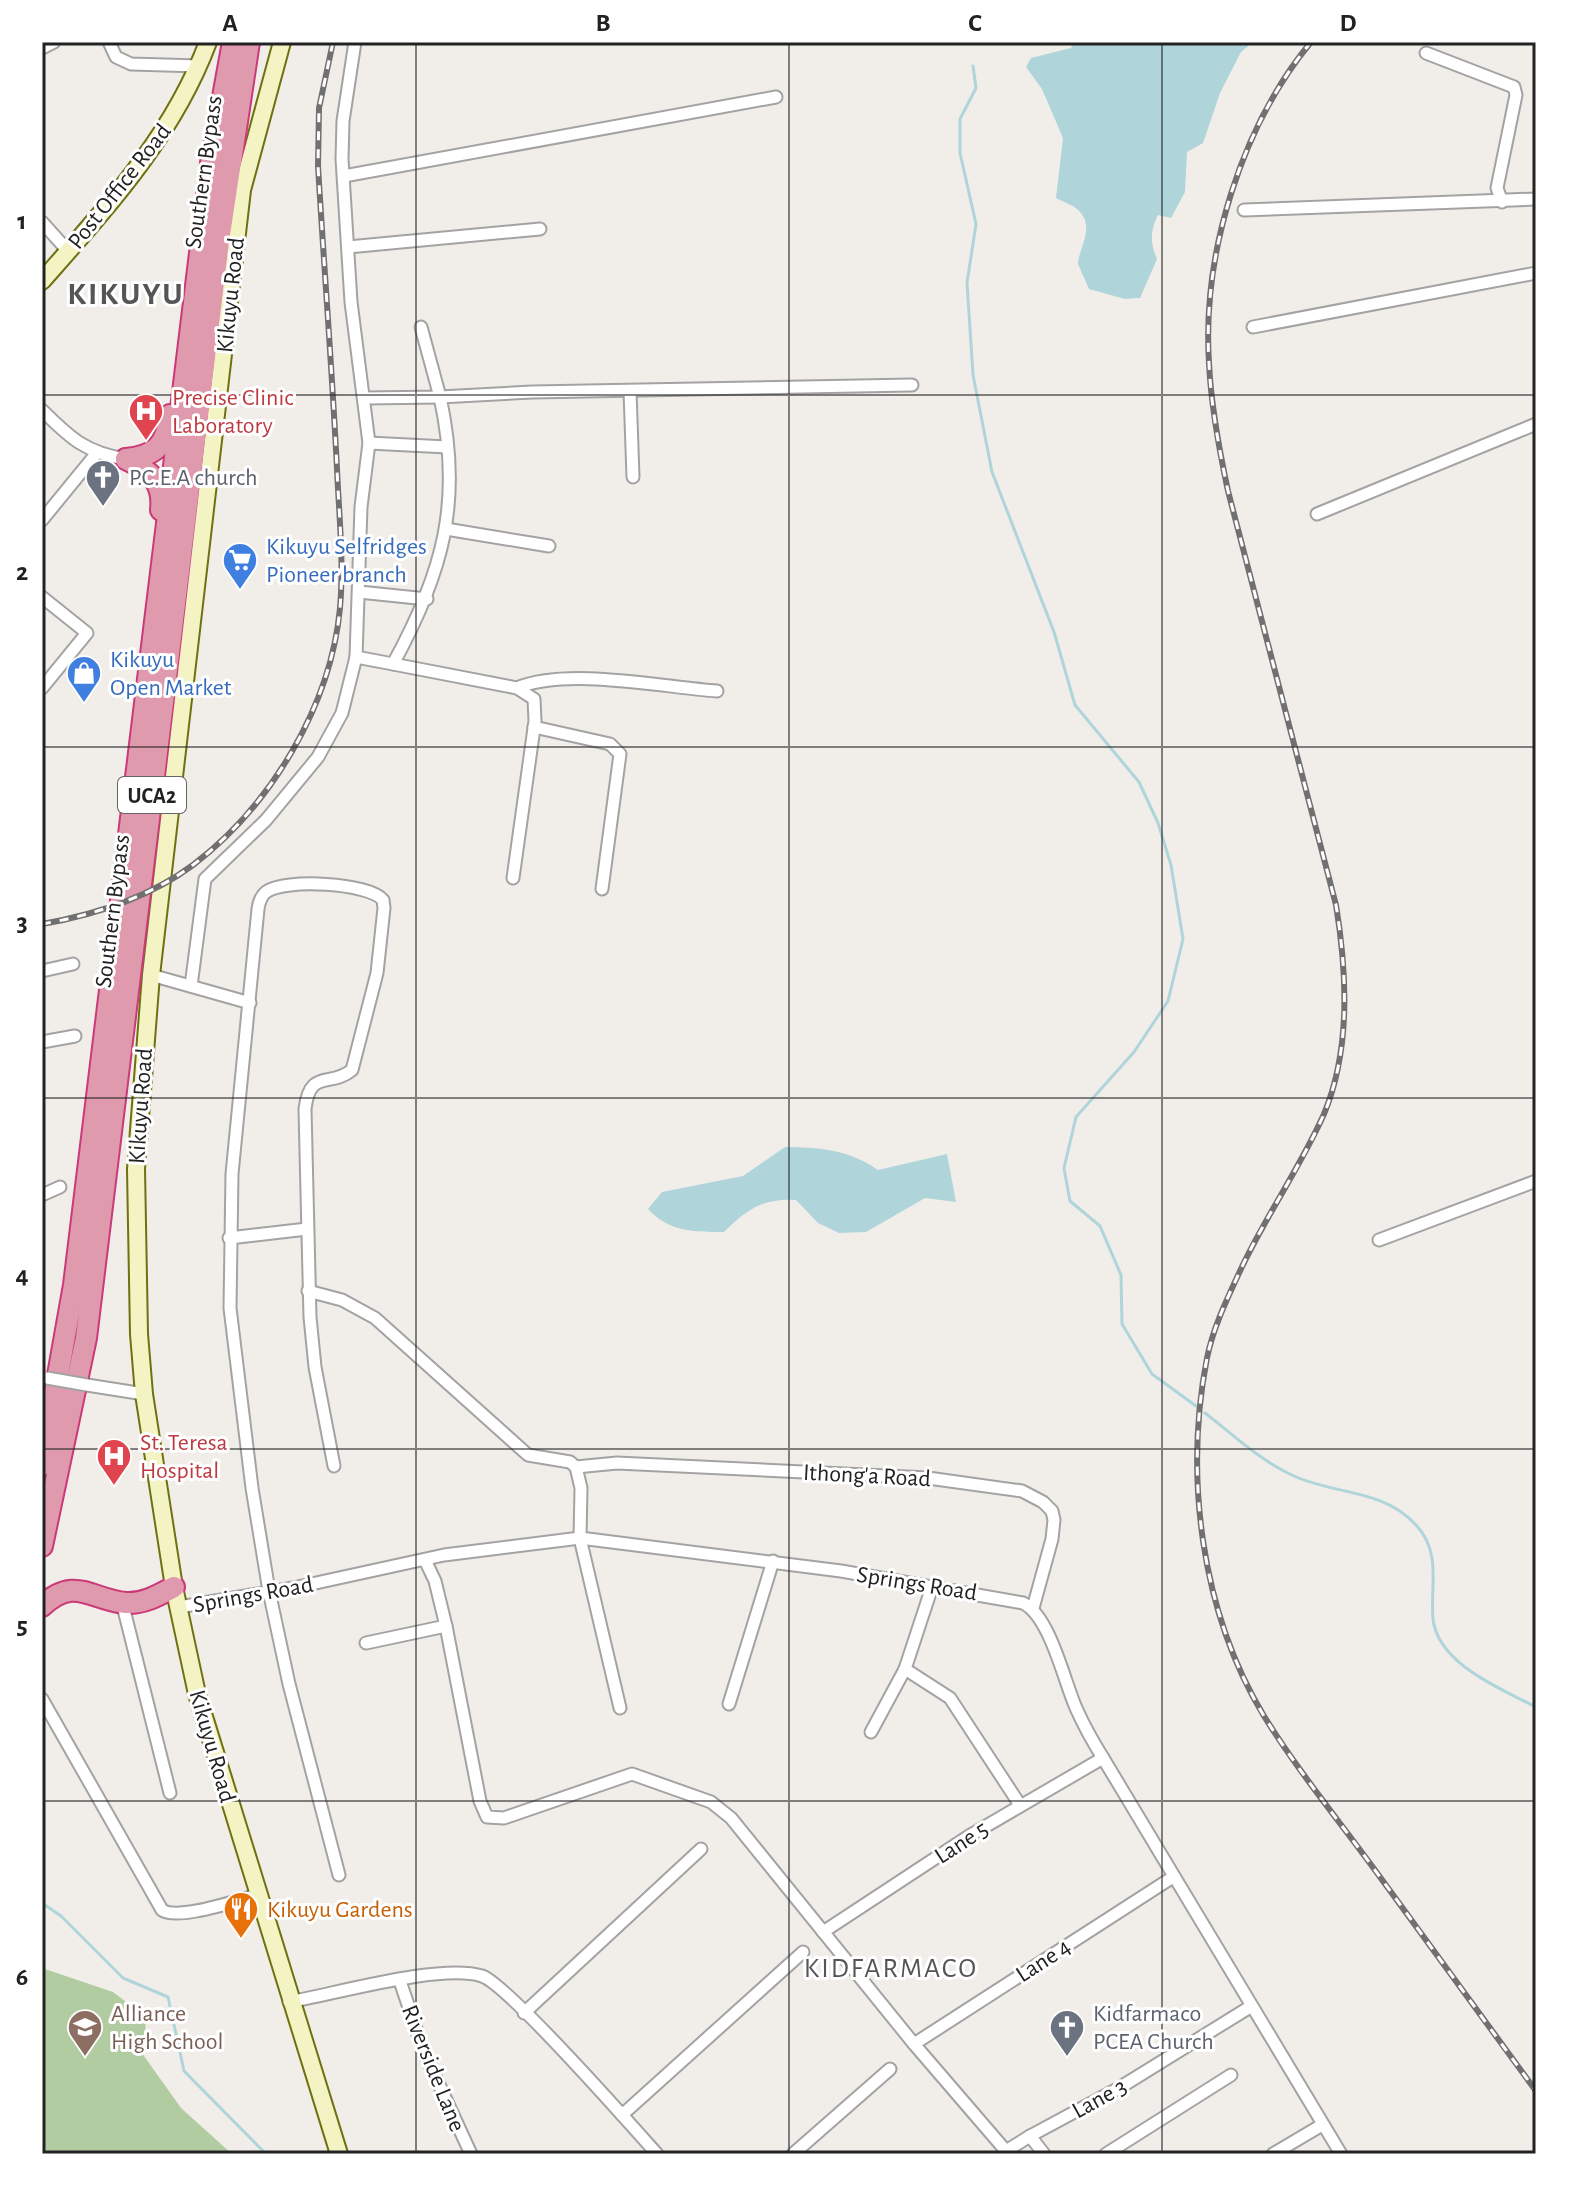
<svg xmlns="http://www.w3.org/2000/svg" width="1578" height="2196" font-family="'Alegreya Sans',sans-serif">
	<rect width="100%" height="100%" fill="#f1eeea"/>
	<polygon fill="#b2cca2" points="42,1968 113,1992 146,2017 144,2056 181,2108 232,2154 42,2154"/>
	<g fill="#afd4da">
		<path d="M1074,42H1253L1241,52L1220,93L1203,143L1187,152L1185,192L1171,218L1158,215C1150,230 1150,244 1157,259L1140,298L1125,299L1089,289L1078,264C1079,247 1096,226 1078,210C1073,205 1063,202 1056,198L1063,138L1042,89L1026,67L1031,58L1071,48Z"/>
		<path d="M785,1147C819,1147 850,1150 878,1170L947,1154L956,1202L925,1198L866,1232L839,1233L818,1223L796,1200C764,1198 747,1209 724,1232C694,1232 669,1232 648,1209L662,1192L743,1176Z"/>
	</g>
	<g fill="none" stroke-linecap="round" stroke-linejoin="round">
		<g stroke="#afd4da" stroke-width="3">
			<polyline points="973,66 976,88 960,119 960,153 976,224 967,283 973,375 992,472 1054,632 1075,705 1139,782 1158,823 1171,865 1183,939 1168,1001 1134,1052 1076,1117 1064,1168 1070,1201 1100,1226 1121,1275 1122,1324 1152,1374 1196,1406"/>
			<path d="M1205,1413C1235,1436 1259,1460 1294,1476C1336,1495 1384,1489 1416,1525C1442,1553 1430,1585 1433,1619C1438,1664 1501,1689 1536,1707"/>
			<polyline points="42,1903 61,1916 123,1978 168,1997 184,2071 266,2154"/>
		</g>
		<g stroke="#a3a3a3" stroke-width="15">
			<g id="street">
				<polyline points="109,42 116,57 131,64 199,66"/>
				<polyline points="42,48 54,42"/>
				<polyline points="1426,53 1514,87 1516,95 1497,188 1502,202"/>
				<polyline points="344,176 776,97"/>
				<polyline points="1244,210 1536,199"/>
				<polyline points="42,222 68,251"/>
				<polyline points="348,247 540,229"/>
				<polyline points="1253,327 1536,273"/>
				<polyline points="630,391 633,477"/>
				<polyline points="365,398 440,397 421,327"/>
				<path d="M42,410C70,438 86,453 126,459"/>
				<polyline points="369,443 447,447"/>
				<polyline points="1317,514 1536,424"/>
				<polyline points="42,520 96,454"/>
				<polyline points="446,529 549,546"/>
				<polyline points="359,592 427,599"/>
				<polyline points="42,597 87,633 42,688"/>
				<path d="M356,657L393,664C443,573 463,501 440,397L532,392L912,385"/>
				<polyline points="393,664 517,688 534,699 535,721 513,878"/>
				<path d="M517,688C567,667 662,687 717,691"/>
				<polyline points="534,727 610,744 620,754 602,889"/>
				<polyline points="42,971 73,964"/>
				<polyline points="151,975 250,1003"/>
				<polyline points="191,986 205,879 266,820 318,757 342,713 356,657 361,507 369,443 351,302 342,159 343,121 355,42"/>
				<polyline points="42,1042 75,1036"/>
				<polyline points="42,1195 60,1187"/>
				<polyline points="229,1238 307,1229"/>
				<polyline points="1379,1240 1536,1181"/>
				<polyline points="308,1291 342,1300 375,1318 528,1455 570,1462 576,1467 581,1488 580,1538 620,1708"/>
				<polyline points="87,1385 144,1394"/>
				<path d="M334,1466L315,1367L310,1317L305,1109C310,1068 330,1088 352,1070L377,973L384,908L383,900C369,883 285,878 266,892C261,896 259,902 258,909L232,1174L230,1308L252,1488L269,1591L289,1684L339,1875"/>
				<polyline points="576,1467 617,1463 928,1478 1022,1491 1043,1502 1052,1511 1054,1520 1052,1539 1033,1608"/>
				<polyline points="425,1560 435,1581 446,1626 480,1801 487,1817 504,1818 632,1774 711,1802 731,1818 914,2044 1006,2151 1030,2136 1044,2154"/>
				<polyline points="932,1587 905,1669 950,1698 1020,1805"/>
				<polyline points="122,1602 170,1793"/>
				<path d="M179,1607L293,1588L444,1555L580,1538L841,1571L1023,1603C1050,1616 1064,1681 1076,1708C1084,1726 1093,1742 1103,1758L1341,2154"/>
				<polyline points="366,1643 446,1626"/>
				<path d="M42,1699L162,1910C178,1921 237,1900 258,1895"/>
				<polyline points="729,1704 773,1561"/>
				<polyline points="871,1732 905,1669"/>
				<polyline points="823,1932 969,1836 1103,1758"/>
				<polyline points="400,1981 424,2052 471,2154"/>
				<path d="M289,2002C335,1994 441,1963 482,1976C507,1984 632,2126 657,2154"/>
				<polyline points="524,2013 701,1849"/>
				<polyline points="914,2044 1173,1877"/>
				<polyline points="622,2115 803,1952"/>
				<polyline points="1030,2136 1119,2088 1250,2007"/>
				<polyline points="793,2154 890,2069"/>
				<polyline points="1106,2154 1231,2075"/>
				<polyline points="1273,2154 1322,2125"/>
			</g>
		</g>
		<g stroke="#6f7110" stroke-width="20">
			<g id="secondary">
				<polyline points="282,42 242,190 151,975 136,1169 139,1334 144,1394 174,1587 197,1694 339,2154"/>
				<path d="M42,281C107,207 173,136 208,42"/>
			</g>
		</g>
		<g stroke="#cb3a78" stroke-width="24">
			<g id="highway">
				<path d="M126,459C156,456 166,445 170,415"/>
				<path d="M126,459C150,471 164,481 161,510"/>
				<polyline points="42,1465 74,1285 211,163 233,42"/>
				<polyline points="42,1546 86,1338 219,241 249,42"/>
				<path d="M42,1606C75,1575 91,1600 126,1603C144,1604 159,1595 174,1587"/>
			</g>
		</g>
		<use href="#street" stroke="#fff" stroke-width="11"/>
		<use href="#secondary" stroke="#f4f3c4" stroke-width="16"/>
		<use href="#highway" stroke="#e09aad" stroke-width="20"/>
		<g stroke="#707070" stroke-width="6">
			<g id="rail">
				<path d="M1311,42C1241,127 1202,254 1209,363C1211,406 1219,449 1228,491L1336,905C1347,973 1351,1049 1324,1114C1300,1168 1265,1217 1240,1271C1227,1299 1213,1328 1207,1358C1184,1476 1201,1612 1264,1716C1296,1768 1336,1817 1372,1866C1427,1941 1481,2016 1536,2091"/>
				<path d="M42,924C94,915 150,897 193,865C271,806 331,705 340,608C344,562 339,515 337,469C332,368 324,267 318,166L319,108L333,42"/>
			</g>
		</g>
		<use href="#rail" stroke="#fff" stroke-width="3" stroke-dasharray="9" stroke-linecap="butt"/>
		<g stroke="#a3a3a3" stroke-width="15" stroke-linecap="butt">
			<polyline id="street-bridge" points="47,1378 87,1385"/>
		</g>
		<use href="#street-bridge" stroke="#fff" stroke-width="11"/>
	</g>
	<path fill="none" stroke="#222" stroke-width="2" stroke-opacity="0.55" d="M416,42V2154M789,42V2154M1162,42V2154M42,395H1536M42,747H1536M42,1098H1536M42,1449H1536M42,1801H1536"/>
	<defs>
		<g id="hospital-pin" transform="scale(1.8)"><path d="M0 17L-7.5 6A9.5 9.5 0 1 1 7.5 6Z" fill="#e0444e" stroke="#fff"/><path d="M-5-5h3v3.5h4V-5h3V5h-3V1.5h-4V5h-3Z" fill="#fff"/></g>
		<g id="church-pin" transform="scale(1.8)"><path d="M0 17L-7.5 6A9.5 9.5 0 1 1 7.5 6Z" fill="#6b7280" stroke="#fff"/><path d="M-1.2-6h2.4v3.5h3.3v2.4h-3.3V6h-2.4V-.1h-3.3v-2.4h3.3Z" fill="#fff"/></g>
		<g id="supermarket-pin" transform="scale(1.8)"><path d="M0 17L-7.5 6A9.5 9.5 0 1 1 7.5 6Z" fill="#3f7fe0" stroke="#fff"/><path d="M-6-5.5h2.5l.6 2H6L4.5 2H-2.5L-4.4-4H-6ZM-1.5 3.2a1.3 1.3 0 1 0 .1 0ZM3 3.2a1.3 1.3 0 1 0 .1 0Z" fill="#fff"/></g>
		<g id="shop-pin" transform="scale(1.8)"><path d="M0 17L-7.5 6A9.5 9.5 0 1 1 7.5 6Z" fill="#3f7fe0" stroke="#fff"/><path d="M-5-2.5h2.3a2.7 3.5 0 0 1 5.4 0H5L5.5 6h-11ZM-1.5-2.5h3a1.5 2.3 0 0 0-3 0Z" fill="#fff"/></g>
		<g id="restaurant-pin" transform="scale(1.8)"><path d="M0 17L-7.5 6A9.5 9.5 0 1 1 7.5 6Z" fill="#e8710a" stroke="#fff"/><path d="M-5-6h1v4h1v-4h1v4h1v-4h1v5L-1.5 .5V6h-2V.5L-5-1ZM5-6V6H3V1.5H1.5Q1.5-4 5-6Z" fill="#fff"/></g>
		<g id="school-pin" transform="scale(1.8)"><path d="M0 17L-7.5 6A9.5 9.5 0 1 1 7.5 6Z" fill="#8d6e63" stroke="#fff"/><path d="M0-5L7-2L0 1L-7-2ZM-4 1L0 2.5L4 1V4Q0 6-4 4Z" fill="#fff"/></g>
	</defs>
	<g fill-rule="evenodd">
		<use href="#hospital-pin" x="146" y="411"/>
		<use href="#church-pin" x="103" y="477"/>
		<use href="#supermarket-pin" x="240" y="560"/>
		<use href="#shop-pin" x="84" y="673"/>
		<use href="#hospital-pin" x="114" y="1456"/>
		<use href="#restaurant-pin" x="241" y="1909"/>
		<use href="#school-pin" x="85" y="2027"/>
		<use href="#church-pin" x="1067" y="2027"/>
	</g>
	<g text-anchor="middle" stroke-width="6" stroke-linejoin="round" paint-order="stroke">
		<rect fill="#fff" stroke="#646464" stroke-width="2" x="118" y="777" width="68" height="36" rx="6"/>
		<g font-size="22" font-weight="bold" fill="#222">
			<text x="152" y="803">UCA2</text>
		</g>
		<g font-size="24" fill="#222" stroke="#fff">
			<text transform="translate(203 172) rotate(-82)" y="8">Southern Bypass</text>
			<text transform="translate(119 186) rotate(-52)" y="8">Post Office Road</text>
			<text transform="translate(230 295) rotate(-84)" y="8">Kikuyu Road</text>
			<text transform="translate(112 911) rotate(-83)" y="8">Southern Bypass</text>
			<text transform="translate(140 1106) rotate(-86)" y="8">Kikuyu Road</text>
			<text transform="translate(867 1475) rotate(3)" y="8">Ithong'a Road</text>
			<text transform="translate(917 1583) rotate(9)" y="8">Springs Road</text>
			<text transform="translate(253 1594) rotate(-10)" y="8">Springs Road</text>
			<text transform="translate(213 1746) rotate(74)" y="8">Kikuyu Road</text>
			<text transform="translate(961 1842) rotate(-33)" y="8">Lane 5</text>
			<text transform="translate(1043 1960) rotate(-33)" y="8">Lane 4</text>
			<text transform="translate(434 2068) rotate(68)" y="8">Riverside Lane</text>
			<text transform="translate(1099 2098) rotate(-29)" y="8">Lane 3</text>
		</g>
		<g font-size="24" fill="#be3a42" stroke="#fff" text-anchor="start">
			<text x="172" y="405">Precise Clinic<tspan x="172" dy="28">Laboratory</tspan></text>
			<text x="140" y="1450">St. Teresa<tspan x="140" dy="28">Hospital</tspan></text>
		</g>
		<g font-size="24" fill="#5b616d" stroke="#fff" text-anchor="start">
			<text x="129" y="485">P.C.E.A church</text>
			<text x="1093" y="2021">Kidfarmaco<tspan x="1093" dy="28">PCEA Church</tspan></text>
		</g>
		<g font-size="24" fill="#366cbe" stroke="#fff" text-anchor="start">
			<text x="266" y="554">Kikuyu Selfridges<tspan x="266" dy="28">Pioneer branch</tspan></text>
			<text x="110" y="667">Kikuyu<tspan x="110" dy="28">Open Market</tspan></text>
		</g>
		<g font-size="24" fill="#c56008" stroke="#fff" text-anchor="start">
			<text x="267" y="1917">Kikuyu Gardens</text>
		</g>
		<g font-size="24" fill="#785e54" stroke="#fff" text-anchor="start">
			<text x="111" y="2021">Alliance<tspan x="111" dy="28">High School</tspan></text>
		</g>
		<g font-size="28" letter-spacing="2" fill="#555" stroke="#fff">
			<text x="891" y="1977">KIDFARMACO</text>
		</g>
		<g font-size="32" font-weight="bold" letter-spacing="2" fill="#555" stroke="#fff">
			<text x="126" y="304">KIKUYU</text>
		</g>
	</g>
	<rect width="1578" height="2196" fill="none" stroke="#ffffff" stroke-width="88"/>
	<rect x="44" y="44" width="1490" height="2108" fill="none" stroke="#222" stroke-width="3"/>
	<g font-size="26" text-anchor="middle" font-weight="bold" fill="#222">
		<text x="230" y="31">A</text>
		<text x="603" y="31">B</text>
		<text x="975" y="31">C</text>
		<text x="1348" y="31">D</text>
		<text x="22" y="229">1</text>
		<text x="22" y="580">2</text>
		<text x="22" y="931">3</text>
		<text x="22" y="1283">4</text>
		<text x="22" y="1634">5</text>
		<text x="22" y="1985">6</text>
	</g>
</svg>
